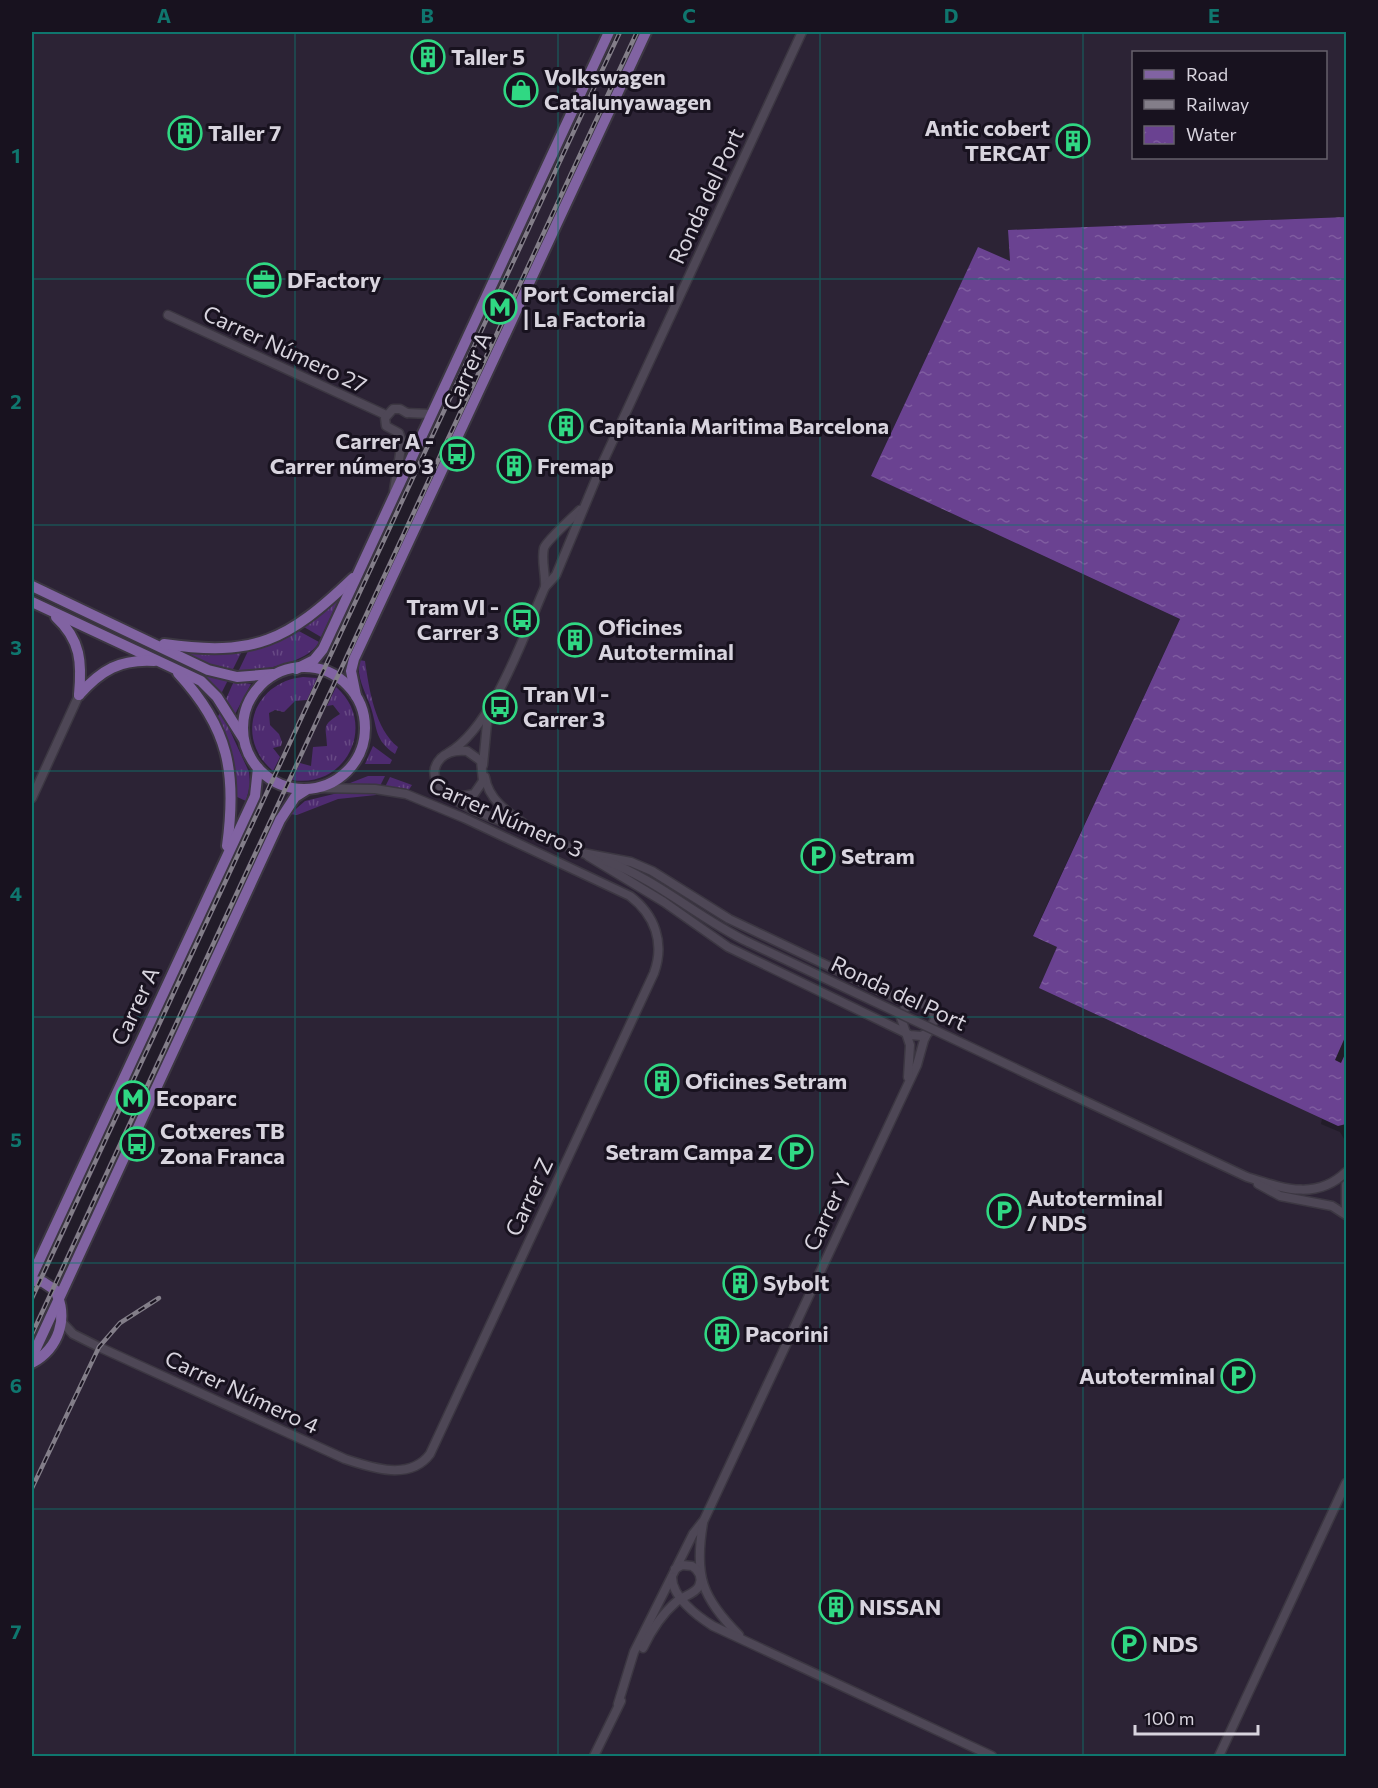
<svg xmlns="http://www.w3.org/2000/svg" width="1378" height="1788" font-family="Commissioner,sans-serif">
	<defs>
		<pattern id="grass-tufts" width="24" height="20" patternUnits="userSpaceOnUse" patternTransform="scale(1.5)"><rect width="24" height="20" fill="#4e2b70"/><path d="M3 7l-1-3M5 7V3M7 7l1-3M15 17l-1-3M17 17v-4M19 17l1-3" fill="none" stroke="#674984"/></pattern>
		<pattern id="water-ripples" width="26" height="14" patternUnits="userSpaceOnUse" patternTransform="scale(1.5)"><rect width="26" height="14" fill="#6a4291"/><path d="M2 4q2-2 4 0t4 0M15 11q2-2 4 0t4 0" fill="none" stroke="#7f5ca0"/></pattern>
	</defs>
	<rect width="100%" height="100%" fill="#221c29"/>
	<path fill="#2c2335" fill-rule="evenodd" d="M32,32H1346V217L1008,230L1010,261L978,248L871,476L1180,619L1033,935L1057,947L1322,1119L1321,1124L1340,1132L1346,1142V1756H32V1327L458,411L448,407L32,1305ZM1134,52H1326V158H1134Z"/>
	<g fill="url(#grass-tufts)">
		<polygon points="340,597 321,637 304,627"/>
		<path d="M297,630L319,642C307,664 261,670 238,672L249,649L283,639Z"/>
		<polygon points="176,650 206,653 242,651 232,671 194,660"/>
		<path d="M359,660L365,661C369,689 375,729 398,747L395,754C373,739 378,727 370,705C364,689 357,678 359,660Z"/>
		<polygon points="205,676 228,680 221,694 205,677"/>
		<path d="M303,677L317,678L307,700L295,701L284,712L275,710L269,713L270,725L279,734L282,742L281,746L273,748L280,757L273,771C234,738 253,682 303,677Z"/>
		<polygon points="234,681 251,684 235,714 226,699"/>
		<path d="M336,687C378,723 347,789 292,780L300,763L311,766L313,747L327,746C326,725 321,726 340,714L333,705L327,706Z"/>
		<polygon points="221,711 249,772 250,785 246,801 235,796 223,730 217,718"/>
		<polygon points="373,746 392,760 390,764 365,764"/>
		<polygon points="368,776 385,776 380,786 345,785"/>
		<polygon points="390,777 412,785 408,791 385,787"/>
		<polygon points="342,792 377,792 376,795 338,799 297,815 290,814 305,801"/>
	</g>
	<polygon fill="url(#water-ripples)" points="1346,217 1346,1035 1335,1060 1341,1063 1346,1052 1346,1124 1338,1126 1039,988 1057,947 1033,936 1180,619 871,476 978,247 1010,261 1008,230"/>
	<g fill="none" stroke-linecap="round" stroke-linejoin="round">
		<g stroke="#3c3742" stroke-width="11">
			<g id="minor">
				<polyline points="168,315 386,415"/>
				<polyline points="407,413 430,414"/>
				<polyline points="394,490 402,442 399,433 386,426 385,418 393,409 400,409 407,413"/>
				<path d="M545,587C546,575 541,560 544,548C546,541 572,518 580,510"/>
				<path d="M448,753C493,727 524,635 545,587L556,575L603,462L802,32"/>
				<polyline points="483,765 488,713"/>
				<path d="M485,777C489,803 514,816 533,830"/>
				<polyline points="32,798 79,695"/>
				<path d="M453,798L474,794L483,781L481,761L467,751C457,750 448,751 441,758C406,796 519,827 541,835C557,841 572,849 588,855"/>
				<path d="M583,853L631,862L652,871L729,919L898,999C913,1004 931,998 935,1019L924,1040L917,1065L704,1520L693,1534L634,1652L618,1704"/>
				<polyline points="588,856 664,902 728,947 910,1035 921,1036 929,1032"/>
				<path d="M606,861C658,880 698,918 748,942"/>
				<polyline points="908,1077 910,1045 901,1018 905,1008 914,1003"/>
				<path d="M1055,1087L1247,1177C1282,1188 1316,1201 1346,1172"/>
				<polyline points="1258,1184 1280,1196 1332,1206 1346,1215"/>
				<polyline points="1346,1185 1346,1208"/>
				<path d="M62,1322L73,1334L99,1347L345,1459C372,1468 410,1481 430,1454L654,973C665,943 655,915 630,896L464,818L406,794L375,789L314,788"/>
				<path d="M703,1523C694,1576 702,1598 739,1635"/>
				<path d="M672,1577C672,1597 697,1616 713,1626L992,1756"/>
				<path d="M643,1648C651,1631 661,1615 676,1602C683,1596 695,1594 699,1586C703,1578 699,1570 692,1566L682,1565L675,1569"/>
				<polyline points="594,1756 621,1701"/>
				<polyline points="1219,1756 1346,1483"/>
			</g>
		</g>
		<g stroke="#3c3742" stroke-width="14">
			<g id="major">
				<polyline points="32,586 208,670 237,677 273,674"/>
				<polyline points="32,602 201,681 217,697 243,738"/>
				<path d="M56,617C81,640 82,663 79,695"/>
				<path d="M164,644C255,657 287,641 353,578"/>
				<circle cx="304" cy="728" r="61"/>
				<polyline points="296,669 314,660 323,649 609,32"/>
				<path d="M178,673C229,728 237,773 227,846"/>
				<path d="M79,695C101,670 120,659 154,661"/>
				<polyline points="356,696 351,671 354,659 646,32"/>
				<polyline points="32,1276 255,796 258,768"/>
				<path d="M32,1281L43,1282L55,1290C69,1318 59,1348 32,1363"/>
				<polyline points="32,1357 280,820 295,797 306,790"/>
			</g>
		</g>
		<use href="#minor" stroke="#4e4756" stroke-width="8"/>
		<use href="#major" stroke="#8163a2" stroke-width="10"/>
		<g stroke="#837e89" stroke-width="4.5">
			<g id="rail">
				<polyline points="32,1298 620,32"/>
				<polyline points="32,1334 637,32"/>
				<polyline points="32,1488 99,1347 120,1323 159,1298"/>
			</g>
		</g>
		<use href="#rail" stroke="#18121f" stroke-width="2" stroke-dasharray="7" stroke-linecap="butt"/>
		<g stroke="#3c3742" stroke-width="11" stroke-linecap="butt">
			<polyline id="minor-bridge" points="748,942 1055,1087"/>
		</g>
		<use href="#minor-bridge" stroke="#4e4756" stroke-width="8"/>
	</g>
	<path fill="none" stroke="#0f766e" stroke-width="1.5" stroke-opacity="0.55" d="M295,32V1756M558,32V1756M820,32V1756M1083,32V1756M32,279H1346M32,525H1346M32,771H1346M32,1017H1346M32,1263H1346M32,1509H1346"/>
	<defs>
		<g id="building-ring" transform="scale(1.725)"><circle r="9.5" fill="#18121f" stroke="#30d883" stroke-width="1.5"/><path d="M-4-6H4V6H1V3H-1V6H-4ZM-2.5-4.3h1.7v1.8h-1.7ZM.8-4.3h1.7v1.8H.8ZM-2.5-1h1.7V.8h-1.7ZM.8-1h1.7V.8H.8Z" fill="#30d883"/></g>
		<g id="shop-ring" transform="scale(1.725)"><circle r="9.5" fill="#18121f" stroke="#30d883" stroke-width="1.5"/><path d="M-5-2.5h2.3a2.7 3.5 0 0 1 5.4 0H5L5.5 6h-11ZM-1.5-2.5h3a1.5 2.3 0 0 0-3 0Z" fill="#30d883"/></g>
		<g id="office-ring" transform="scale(1.725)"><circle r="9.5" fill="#18121f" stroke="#30d883" stroke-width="1.5"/><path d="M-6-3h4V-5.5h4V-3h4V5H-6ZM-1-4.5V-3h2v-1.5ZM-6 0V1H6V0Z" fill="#30d883"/></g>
		<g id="metro-ring" transform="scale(1.725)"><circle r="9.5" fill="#18121f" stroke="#30d883" stroke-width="1.5"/><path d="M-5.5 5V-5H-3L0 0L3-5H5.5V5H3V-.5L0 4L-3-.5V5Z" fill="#30d883"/></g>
		<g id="bus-ring" transform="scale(1.725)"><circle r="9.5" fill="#18121f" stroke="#30d883" stroke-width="1.5"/><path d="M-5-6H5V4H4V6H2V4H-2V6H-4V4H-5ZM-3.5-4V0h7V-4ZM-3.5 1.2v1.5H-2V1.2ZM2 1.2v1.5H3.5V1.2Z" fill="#30d883"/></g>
		<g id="parking-ring" transform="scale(1.725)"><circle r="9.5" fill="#18121f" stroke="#30d883" stroke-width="1.5"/><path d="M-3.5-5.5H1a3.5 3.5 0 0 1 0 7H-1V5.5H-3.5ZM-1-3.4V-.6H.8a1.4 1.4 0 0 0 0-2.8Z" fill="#30d883"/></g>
	</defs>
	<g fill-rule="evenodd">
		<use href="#building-ring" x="428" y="57"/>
		<use href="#shop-ring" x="521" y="90"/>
		<use href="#building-ring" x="185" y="133"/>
		<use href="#building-ring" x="1073" y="141"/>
		<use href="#office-ring" x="264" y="280"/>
		<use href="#metro-ring" x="500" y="307"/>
		<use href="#building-ring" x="566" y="426"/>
		<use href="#bus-ring" x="457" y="454"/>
		<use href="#building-ring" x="514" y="466"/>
		<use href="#bus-ring" x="522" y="620"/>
		<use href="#building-ring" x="575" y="640"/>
		<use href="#bus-ring" x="500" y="707"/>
		<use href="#parking-ring" x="818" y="856"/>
		<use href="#building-ring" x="662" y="1081"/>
		<use href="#metro-ring" x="133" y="1098"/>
		<use href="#bus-ring" x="137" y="1144"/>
		<use href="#parking-ring" x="796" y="1152"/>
		<use href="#parking-ring" x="1004" y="1211"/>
		<use href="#building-ring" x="740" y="1283"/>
		<use href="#building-ring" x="722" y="1334"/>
		<use href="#parking-ring" x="1238" y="1376"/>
		<use href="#building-ring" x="836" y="1607"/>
		<use href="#parking-ring" x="1129" y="1644"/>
	</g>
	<g text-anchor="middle" stroke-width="6" stroke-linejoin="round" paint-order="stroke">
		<g font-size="22" font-weight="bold" fill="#d8d4de" stroke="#18121f" text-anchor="start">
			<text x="451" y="65">Taller 5</text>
			<text x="544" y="85">Volkswagen<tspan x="544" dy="25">Catalunyawagen</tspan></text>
			<text x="1050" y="136" text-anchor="end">Antic cobert<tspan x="1050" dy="25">TERCAT</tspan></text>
			<text x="208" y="141">Taller 7</text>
			<text x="287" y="288">DFactory</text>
			<text x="523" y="302">Port Comercial<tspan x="523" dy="25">| La Factoria</tspan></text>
			<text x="589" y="434">Capitania Maritima Barcelona</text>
			<text x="434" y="449" text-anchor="end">Carrer A -<tspan x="434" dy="25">Carrer número 3</tspan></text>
			<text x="537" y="474">Fremap</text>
			<text x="499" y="615" text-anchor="end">Tram VI -<tspan x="499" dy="25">Carrer 3</tspan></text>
			<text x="598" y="635">Oficines<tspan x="598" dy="25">Autoterminal</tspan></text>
			<text x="523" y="702">Tran VI -<tspan x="523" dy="25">Carrer 3</tspan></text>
			<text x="841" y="864">Setram</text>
			<text x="685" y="1089">Oficines Setram</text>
			<text x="156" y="1106">Ecoparc</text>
			<text x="160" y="1139">Cotxeres TB<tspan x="160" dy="25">Zona Franca</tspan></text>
			<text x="773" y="1160" text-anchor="end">Setram Campa Z</text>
			<text x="1027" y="1206">Autoterminal<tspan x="1027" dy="25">/ NDS</tspan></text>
			<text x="763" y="1291">Sybolt</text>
			<text x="745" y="1342">Pacorini</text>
			<text x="1215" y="1384" text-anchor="end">Autoterminal</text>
			<text x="859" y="1615">NISSAN</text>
			<text x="1152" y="1652">NDS</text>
		</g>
		<g font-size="22" fill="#d8d4de" stroke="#18121f">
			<text transform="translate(706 196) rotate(-65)" y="8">Ronda del Port</text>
			<text transform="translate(285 349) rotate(25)" y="8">Carrer Número 27</text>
			<text transform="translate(467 371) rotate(-65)" y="8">Carrer A</text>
			<text transform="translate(506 817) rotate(24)" y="8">Carrer Número 3</text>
			<text transform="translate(899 993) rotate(25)" y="8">Ronda del Port</text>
			<text transform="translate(135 1006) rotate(-65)" y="8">Carrer A</text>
			<text transform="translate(529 1197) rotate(-65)" y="8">Carrer Z</text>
			<text transform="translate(827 1212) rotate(-65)" y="8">Carrer Y</text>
			<text transform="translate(242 1392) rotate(25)" y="8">Carrer Número 4</text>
		</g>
	</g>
	<rect width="1378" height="1788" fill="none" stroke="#18121f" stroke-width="66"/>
	<rect x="1132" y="51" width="195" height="108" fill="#18121f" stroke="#65606b" stroke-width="1.5"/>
	<rect x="1144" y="70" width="30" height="9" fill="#8163a2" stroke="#65606b" stroke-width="1.5"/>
	<text x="1186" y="81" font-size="18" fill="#d8d4de">Road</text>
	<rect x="1144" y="100" width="30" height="9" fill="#837e89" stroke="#65606b" stroke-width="1.5"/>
	<text x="1186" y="111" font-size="18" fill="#d8d4de">Railway</text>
	<rect x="1144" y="126" width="30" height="18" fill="url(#water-ripples)" stroke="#65606b" stroke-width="1.5"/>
	<text x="1186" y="141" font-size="18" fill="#d8d4de">Water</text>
	<path d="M1135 1725v9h123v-9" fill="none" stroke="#d8d4de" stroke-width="3"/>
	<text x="1144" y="1725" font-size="18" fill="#d8d4de" stroke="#18121f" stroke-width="4.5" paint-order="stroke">100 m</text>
	<rect x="33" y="33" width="1312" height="1722" fill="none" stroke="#0f766e" stroke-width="2"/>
	<g font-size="20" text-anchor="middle" font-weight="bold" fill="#0f766e">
		<text x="164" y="23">A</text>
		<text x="427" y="23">B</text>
		<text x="689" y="23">C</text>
		<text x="951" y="23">D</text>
		<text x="1214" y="23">E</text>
		<text x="16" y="163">1</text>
		<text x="16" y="409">2</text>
		<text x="16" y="655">3</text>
		<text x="16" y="901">4</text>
		<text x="16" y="1147">5</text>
		<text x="16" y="1393">6</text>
		<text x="16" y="1639">7</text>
	</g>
</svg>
